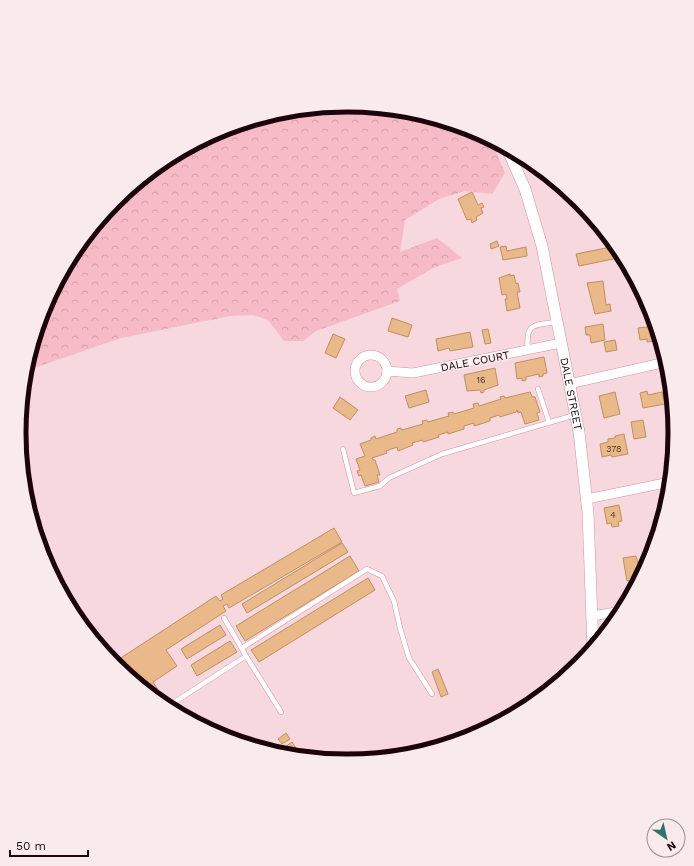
<svg xmlns="http://www.w3.org/2000/svg" width="694" height="866" font-family="'Work Sans',sans-serif">
	<defs>
		<pattern id="forest-crowns" width="20" height="18" patternUnits="userSpaceOnUse"><rect width="20" height="18" fill="#f7bbc8"/><path d="M2 6a3 3 0 1 1 6 0M12 15a3 3 0 1 1 6 0" fill="none" stroke="#d39faa"/></pattern>
	</defs>
	<rect width="100%" height="100%" fill="#f6d8de"/>
	<polygon fill="url(#forest-crowns)" points="347,105 411,111 473,130 491,140 505,173 492,194 465,191 439,199 405,220 400,252 437,238 462,258 433,268 397,289 400,301 316,331 303,341 284,341 268,320 253,315 230,316 121,338 25,371 44,307 74,251 115,201 165,160 222,130 283,111 304,109 305,112"/>
	<g fill="#eab98a" stroke="#bf8f62">
		<polygon points="472,192 478,205 482,203 484,207 481,208 483,213 476,217 477,220 472,223 471,219 467,220 458,199"/>
		<polygon points="497,241 499,246 491,249 490,244"/>
		<polygon points="506,246 507,251 526,247 527,256 503,260 500,247"/>
		<polygon points="616,246 623,257 579,266 576,254"/>
		<polygon points="510,274 510,276 514,275 516,284 518,283 520,292 517,292 520,308 507,311 505,299 507,299 506,294 502,295 499,278"/>
		<polygon points="603,281 606,305 610,304 611,311 595,314 587,283"/>
		<polygon points="392,318 412,325 408,337 388,331"/>
		<polygon points="603,324 605,340 591,343 590,335 586,335 585,327"/>
		<polygon points="654,326 657,341 647,342 647,339 640,340 638,328"/>
		<polygon points="488,329 491,343 485,344 482,330"/>
		<polygon points="470,332 473,347 450,351 449,348 438,351 436,339"/>
		<polygon points="333,334 345,339 336,358 325,353"/>
		<polygon points="615,340 617,350 606,352 604,342"/>
		<polygon points="544,357 547,373 543,374 543,376 539,377 539,374 526,377 526,380 522,381 522,378 517,379 515,363"/>
		<polygon points="495,368 498,385 484,390 484,392 481,393 480,390 467,391 464,375"/>
		<polygon points="426,390 429,402 409,408 405,396"/>
		<polygon points="647,391 648,395 662,392 665,404 643,408 640,393"/>
		<polygon points="530,392 532,397 535,397 540,412 537,413 539,420 525,424 521,412 518,413 517,410 516,412 500,417 499,415 490,418 490,421 474,426 474,423 464,426 464,429 448,434 448,432 438,435 439,437 423,442 422,440 412,443 413,445 398,451 397,447 386,451 387,453 372,458 373,460 375,460 380,475 377,475 379,482 365,486 361,475 359,476 357,471 360,470 356,459 365,456 360,444 371,440 371,438 375,436 376,439 397,432 397,429 401,428 402,430 423,424 422,421 427,420 428,422 449,416 448,413 453,412 454,414 474,408 473,404 478,403 479,406 501,399 500,397 504,396 505,398"/>
		<polygon points="615,392 620,414 604,418 599,396"/>
		<polygon points="340,397 358,410 350,420 333,408"/>
		<polygon points="643,420 646,437 634,439 631,422"/>
		<polygon points="624,434 628,454 612,457 611,455 602,457 600,444 608,442 608,439 615,438 615,436"/>
		<polygon points="619,505 622,521 618,522 619,526 612,527 611,523 607,524 604,508"/>
		<polygon points="664,512 660,525 657,514"/>
		<polygon points="334,528 342,542 229,608 227,604 223,606 226,611 166,650 177,666 153,682 164,699 160,701 113,663 216,596 220,601 223,599 221,595"/>
		<polygon points="342,543 348,552 247,613 242,604"/>
		<polygon points="350,556 359,571 245,641 236,626"/>
		<polygon points="636,556 638,564 646,563 646,565 639,579 627,581 623,558"/>
		<polygon points="368,578 375,590 259,662 251,650"/>
		<polygon points="220,625 226,635 187,659 181,649"/>
		<polygon points="230,641 237,652 197,676 191,665"/>
		<polygon points="438,669 448,694 441,697 432,672"/>
		<polygon points="286,733 290,739 282,744 278,739"/>
		<polygon points="292,742 301,756 291,756 285,747"/>
	</g>
	<g fill="none" stroke-linecap="round" stroke-linejoin="round">
		<g stroke="#d591a1" stroke-width="5.5">
			<g id="service">
				<path d="M528,351C525,323 533,325 557,322"/>
				<polyline points="538,389 549,422"/>
				<polyline points="343,449 354,493 380,486 389,478 442,454 575,415"/>
				<polyline points="224,618 246,656"/>
				<polyline points="242,648 367,569 382,576 394,601 400,628 409,658 432,694"/>
				<polyline points="167,707 246,656 281,712"/>
			</g>
		</g>
		<g stroke="#d591a1" stroke-width="10">
			<g id="minor">
				<circle cx="371" cy="371" r="16"/>
				<polyline points="387,371 413,373 561,343"/>
				<polyline points="569,384 666,362"/>
				<polyline points="587,499 670,482"/>
				<polyline points="592,616 622,611"/>
			</g>
		</g>
		<g stroke="#d591a1" stroke-width="12">
			<g id="tertiary">
				<path id="s1" d="M507,148L525,189L542,246L579,432L588,513L593,648"/>
			</g>
		</g>
		<use href="#service" stroke="#fff" stroke-width="4.5"/>
		<use href="#minor" stroke="#fff" stroke-width="9"/>
		<use href="#tertiary" stroke="#fff" stroke-width="11"/>
	</g>
	<g text-anchor="middle" stroke-width="3" stroke-linejoin="round" paint-order="stroke">
		<g font-size="9" fill="#4f322a">
			<text x="481" y="383">16</text>
			<text x="614" y="452">378</text>
			<text x="613" y="518">4</text>
		</g>
		<g font-size="11" fill="#1b050a" stroke="#f9eaec">
			<text transform="translate(475 361) rotate(-11)" y="4">DALE COURT</text>
			<text dy="4" stroke="none"><textPath href="#s1" startOffset="255">DALE STREET</textPath></text>
		</g>
	</g>
	<path d="M0 0H694V866H0ZM26 433a321 321 0 1 1 642 0a321 321 0 1 1-642 0Z" fill="#f9eaec" fill-rule="evenodd"/>
	<path fill="none" stroke="#1b050a" stroke-width="5" d="M26 433a321 321 0 1 1 642 0a321 321 0 1 1-642 0Z"/>
	<g transform="translate(666 838) rotate(146)"><circle r="19" fill="#f9eaec" stroke="#a08e92"/>
	<path d="M0-3L7 15L0 10L-7 15Z" fill="#2d746c"/>
	<text y="-6" font-size="11" font-weight="bold" text-anchor="middle" fill="#1b050a">N</text>
	</g>
	<path d="M10 850v6h78v-6" fill="none" stroke="#1b050a" stroke-width="2"/>
	<text x="16" y="850" font-size="12" fill="#1b050a" stroke="#f9eaec" stroke-width="3" paint-order="stroke">50 m</text>
</svg>
